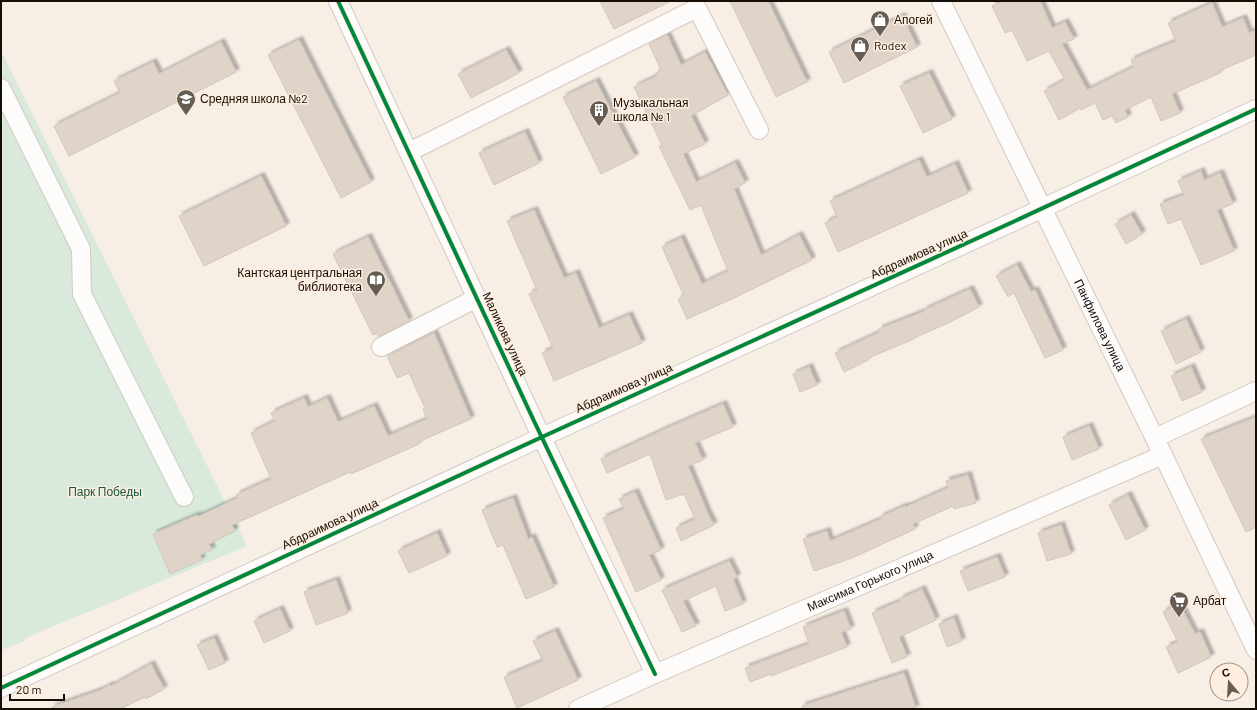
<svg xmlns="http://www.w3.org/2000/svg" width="1257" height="710" font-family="Barlow,sans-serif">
	<defs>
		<filter id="shadow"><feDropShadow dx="3.5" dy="-3.5" stdDeviation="1" flood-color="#0004"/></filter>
	</defs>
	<rect width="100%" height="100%" fill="#f7eee6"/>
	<polygon fill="#d9e9dc" points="1,51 247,546 42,631 26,638 25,641 1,650"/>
	<g fill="#e0d4c9" stroke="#d0c7bf" filter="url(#shadow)">
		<polygon points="600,1 671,1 614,29"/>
		<polygon points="730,1 768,1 807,82 776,97"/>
		<polygon points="1003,1 1040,1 1052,28 1065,22 1074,39 1062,44 1087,90 1134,67 1131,60 1176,41 1168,23 1212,3 1222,27 1243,18 1249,33 1256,30 1256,55 1219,71 1220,73 1172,94 1180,113 1161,121 1151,97 1125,110 1128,117 1116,123 1112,116 1103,120 1095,103 1081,110 1080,108 1059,120 1044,91 1065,80 1049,51 1027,61 1012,30 1005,33 992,6"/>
		<polygon points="902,16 917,47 844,83 829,52"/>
		<polygon points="667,35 681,65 705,52 728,95 691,116 705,144 683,154 696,182 735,163 745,183 734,189 761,255 799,235 812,260 734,298 687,319 678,299 684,296 662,247 681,238 702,284 728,271 701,205 690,210 659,146 662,145 634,87 657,76 656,73 661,70 649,44"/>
		<polygon points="299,40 371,182 341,198 268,55"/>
		<polygon points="221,42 236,72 69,156 54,126 120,93 114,81 153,62 159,74"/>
		<polygon points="506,50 519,73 471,98 458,74"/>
		<polygon points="929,73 952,119 923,133 900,86"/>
		<polygon points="596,81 635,157 601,174 563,97"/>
		<polygon points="525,132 539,163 494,185 479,153"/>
		<polygon points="919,160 927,177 955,164 968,193 838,252 825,223 837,217 830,201"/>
		<polygon points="1201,171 1204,180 1220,173 1233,204 1217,210 1234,251 1201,265 1181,219 1168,224 1160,204 1184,195 1178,181"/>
		<polygon points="261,176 286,226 204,266 179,216"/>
		<polygon points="534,210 564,278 576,273 599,328 629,315 642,343 554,381 542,353 553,348 529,294 537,290 507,221"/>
		<polygon points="1131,215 1142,234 1126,244 1115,224"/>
		<polygon points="368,237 409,321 378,337 377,333 373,335 333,254"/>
		<polygon points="1017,265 1031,292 1035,290 1063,350 1045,358 1014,293 1008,297 996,276"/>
		<polygon points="970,289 979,307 948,323 914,338 914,339 868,358 868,360 844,372 835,353 880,332 879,329 925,311 924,310"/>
		<polygon points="1186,319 1201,352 1176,364 1161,331"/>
		<polygon points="434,333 471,419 418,442 419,444 351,474 350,472 232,525 235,531 209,544 212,550 200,555 202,560 170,574 153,534 197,515 197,517 238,498 236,495 271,479 251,433 275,421 271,413 304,398 308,407 327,398 338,422 374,406 388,436 427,419 423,409 425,408 409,373 397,378 387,356"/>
		<polygon points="809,367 817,385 800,392 793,374"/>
		<polygon points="1191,367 1202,392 1182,401 1171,376"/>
		<polygon points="723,404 733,427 695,443 703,460 688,466 708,514 714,525 681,541 676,528 695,519 684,494 666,500 650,454 607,473 601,459 663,430"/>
		<polygon points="1256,417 1256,527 1246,532 1201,439"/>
		<polygon points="1089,426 1099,449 1072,460 1063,437"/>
		<polygon points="968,475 976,503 954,509 953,506 913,524 915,529 852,558 814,571 803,539 827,531 830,541 881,519 880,517 905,506 906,507 948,488 946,481"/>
		<polygon points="635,492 661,550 649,555 661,580 636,592 603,518 624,509 619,499"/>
		<polygon points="1128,495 1145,530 1126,540 1109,505"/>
		<polygon points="513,498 528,539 532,537 554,587 526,599 503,545 497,547 482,510"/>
		<polygon points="1061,525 1071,554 1047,561 1038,533"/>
		<polygon points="437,533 447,556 409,573 398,551"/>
		<polygon points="997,557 1005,577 968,591 960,571"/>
		<polygon points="729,561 737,577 733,579 743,604 725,611 716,586 683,601 696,626 682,632 662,590"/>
		<polygon points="336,580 348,613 316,625 304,592"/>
		<polygon points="922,589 936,620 899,637 907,657 892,663 872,613 900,601 900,599"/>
		<polygon points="1179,603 1195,634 1200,632 1211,657 1178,673 1166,647 1178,642 1163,612"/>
		<polygon points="280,609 290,631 264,643 254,621"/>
		<polygon points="844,611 851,629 841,632 847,647 771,676 771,674 750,682 745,668 809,644 803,627"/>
		<polygon points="954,618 962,641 947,647 939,624"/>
		<polygon points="555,631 578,680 517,708 504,677 543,661 533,641"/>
		<polygon points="214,638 225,663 209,670 197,645"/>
		<polygon points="151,664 164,689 146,699 145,697 120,709 53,709 52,707 101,690 110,685 111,686"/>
		<polygon points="904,673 916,709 802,709 802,706"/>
	</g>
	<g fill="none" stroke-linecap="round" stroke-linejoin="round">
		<g stroke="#d2c9c1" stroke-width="20">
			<g id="minor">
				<polyline points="338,1 534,421 655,674"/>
				<path id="s1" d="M941,1L1163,455L1256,650"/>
				<polyline points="1,88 81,249 82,294 184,497"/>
				<polyline points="409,152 697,8 759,130"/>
				<polyline points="381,347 477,298"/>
				<polyline points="1155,438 1256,391"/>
				<polyline points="1,688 542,437 1015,221 1256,109"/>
				<path id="s2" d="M578,709L655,674L1163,455"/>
			</g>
		</g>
		<use href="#minor" stroke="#fefcfb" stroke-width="18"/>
		<g stroke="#feeedf" stroke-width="6">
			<g id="cycleway">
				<polyline points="338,1 534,421 655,674"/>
				<polyline points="1,688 542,437 1015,221 1256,109"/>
			</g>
		</g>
		<use href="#cycleway" stroke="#00873e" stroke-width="4"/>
	</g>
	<defs>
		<g id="shop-pin" transform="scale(1)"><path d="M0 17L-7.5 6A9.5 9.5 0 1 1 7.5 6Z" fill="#655c54" stroke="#feeedf"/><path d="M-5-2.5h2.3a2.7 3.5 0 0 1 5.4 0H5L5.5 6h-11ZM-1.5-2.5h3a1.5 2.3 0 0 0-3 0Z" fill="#fff"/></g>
		<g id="school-pin" transform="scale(1)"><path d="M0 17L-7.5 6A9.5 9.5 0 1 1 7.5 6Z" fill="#655c54" stroke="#feeedf"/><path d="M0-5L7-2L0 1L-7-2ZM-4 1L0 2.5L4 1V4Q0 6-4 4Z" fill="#fff"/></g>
		<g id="building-pin" transform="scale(1)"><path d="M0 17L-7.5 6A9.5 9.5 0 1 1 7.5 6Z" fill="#655c54" stroke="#feeedf"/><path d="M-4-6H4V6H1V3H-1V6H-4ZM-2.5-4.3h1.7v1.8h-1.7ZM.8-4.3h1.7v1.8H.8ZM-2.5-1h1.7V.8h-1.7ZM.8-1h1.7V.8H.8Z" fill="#fff"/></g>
		<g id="library-pin" transform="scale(1)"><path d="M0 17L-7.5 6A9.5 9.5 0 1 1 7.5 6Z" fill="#655c54" stroke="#feeedf"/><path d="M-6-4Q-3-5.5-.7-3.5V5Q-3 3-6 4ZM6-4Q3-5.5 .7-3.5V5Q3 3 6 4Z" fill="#fff"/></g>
		<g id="supermarket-pin" transform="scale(1)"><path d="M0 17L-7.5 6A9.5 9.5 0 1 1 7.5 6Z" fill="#655c54" stroke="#feeedf"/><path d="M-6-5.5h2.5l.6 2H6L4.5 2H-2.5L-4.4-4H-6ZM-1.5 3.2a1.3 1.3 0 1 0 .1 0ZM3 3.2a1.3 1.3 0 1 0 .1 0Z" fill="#fff"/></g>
	</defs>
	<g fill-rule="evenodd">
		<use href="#shop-pin" x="880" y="20"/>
		<use href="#shop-pin" x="860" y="46"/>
		<use href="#school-pin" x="186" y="99"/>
		<use href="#building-pin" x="599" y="110"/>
		<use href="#library-pin" x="376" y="280"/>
		<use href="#supermarket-pin" x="1179" y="601"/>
	</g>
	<g text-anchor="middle" stroke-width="3" stroke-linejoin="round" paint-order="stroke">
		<g font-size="12" fill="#160d05" stroke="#feeedf" text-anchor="start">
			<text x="894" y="24">Апогей</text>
			<text x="874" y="50">Rodex</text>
			<text x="200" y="103">Средняя школа №2</text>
			<text x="613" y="107">Музыкальная<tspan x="613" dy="14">школа № 1</tspan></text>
			<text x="362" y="277" text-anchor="end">Кантская центральная<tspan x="362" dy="14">библиотека</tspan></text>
			<text x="1193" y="605">Арбат</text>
		</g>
		<g font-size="12" fill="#160d05" stroke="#feeedf">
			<text transform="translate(919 254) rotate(-24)" y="4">Абдраимова улица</text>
			<text dy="4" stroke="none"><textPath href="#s1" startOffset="361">Панфилова улица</textPath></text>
			<text transform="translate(505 334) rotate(65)" y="4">Маликова улица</text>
			<text transform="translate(624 388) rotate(-24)" y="4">Абдраимова улица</text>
			<text transform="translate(330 524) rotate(-25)" y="4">Абдраимова улица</text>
			<text dy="4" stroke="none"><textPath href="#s2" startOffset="319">Максима Горького улица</textPath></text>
		</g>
		<g font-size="12" fill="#135840" stroke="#feeedf">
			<text x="105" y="496">Парк Победы</text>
		</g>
	</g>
	<rect width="1257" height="710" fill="none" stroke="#160d05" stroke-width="4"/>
	<g transform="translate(1229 682) rotate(342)"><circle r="19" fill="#feeedf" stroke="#a19488"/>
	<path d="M0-3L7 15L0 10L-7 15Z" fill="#655c54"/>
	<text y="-6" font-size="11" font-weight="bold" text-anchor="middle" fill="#160d05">С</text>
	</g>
	<path d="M10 694v6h54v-6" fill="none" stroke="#160d05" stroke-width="2"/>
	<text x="16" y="694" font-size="12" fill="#160d05" stroke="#feeedf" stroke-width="3" paint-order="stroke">20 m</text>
</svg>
